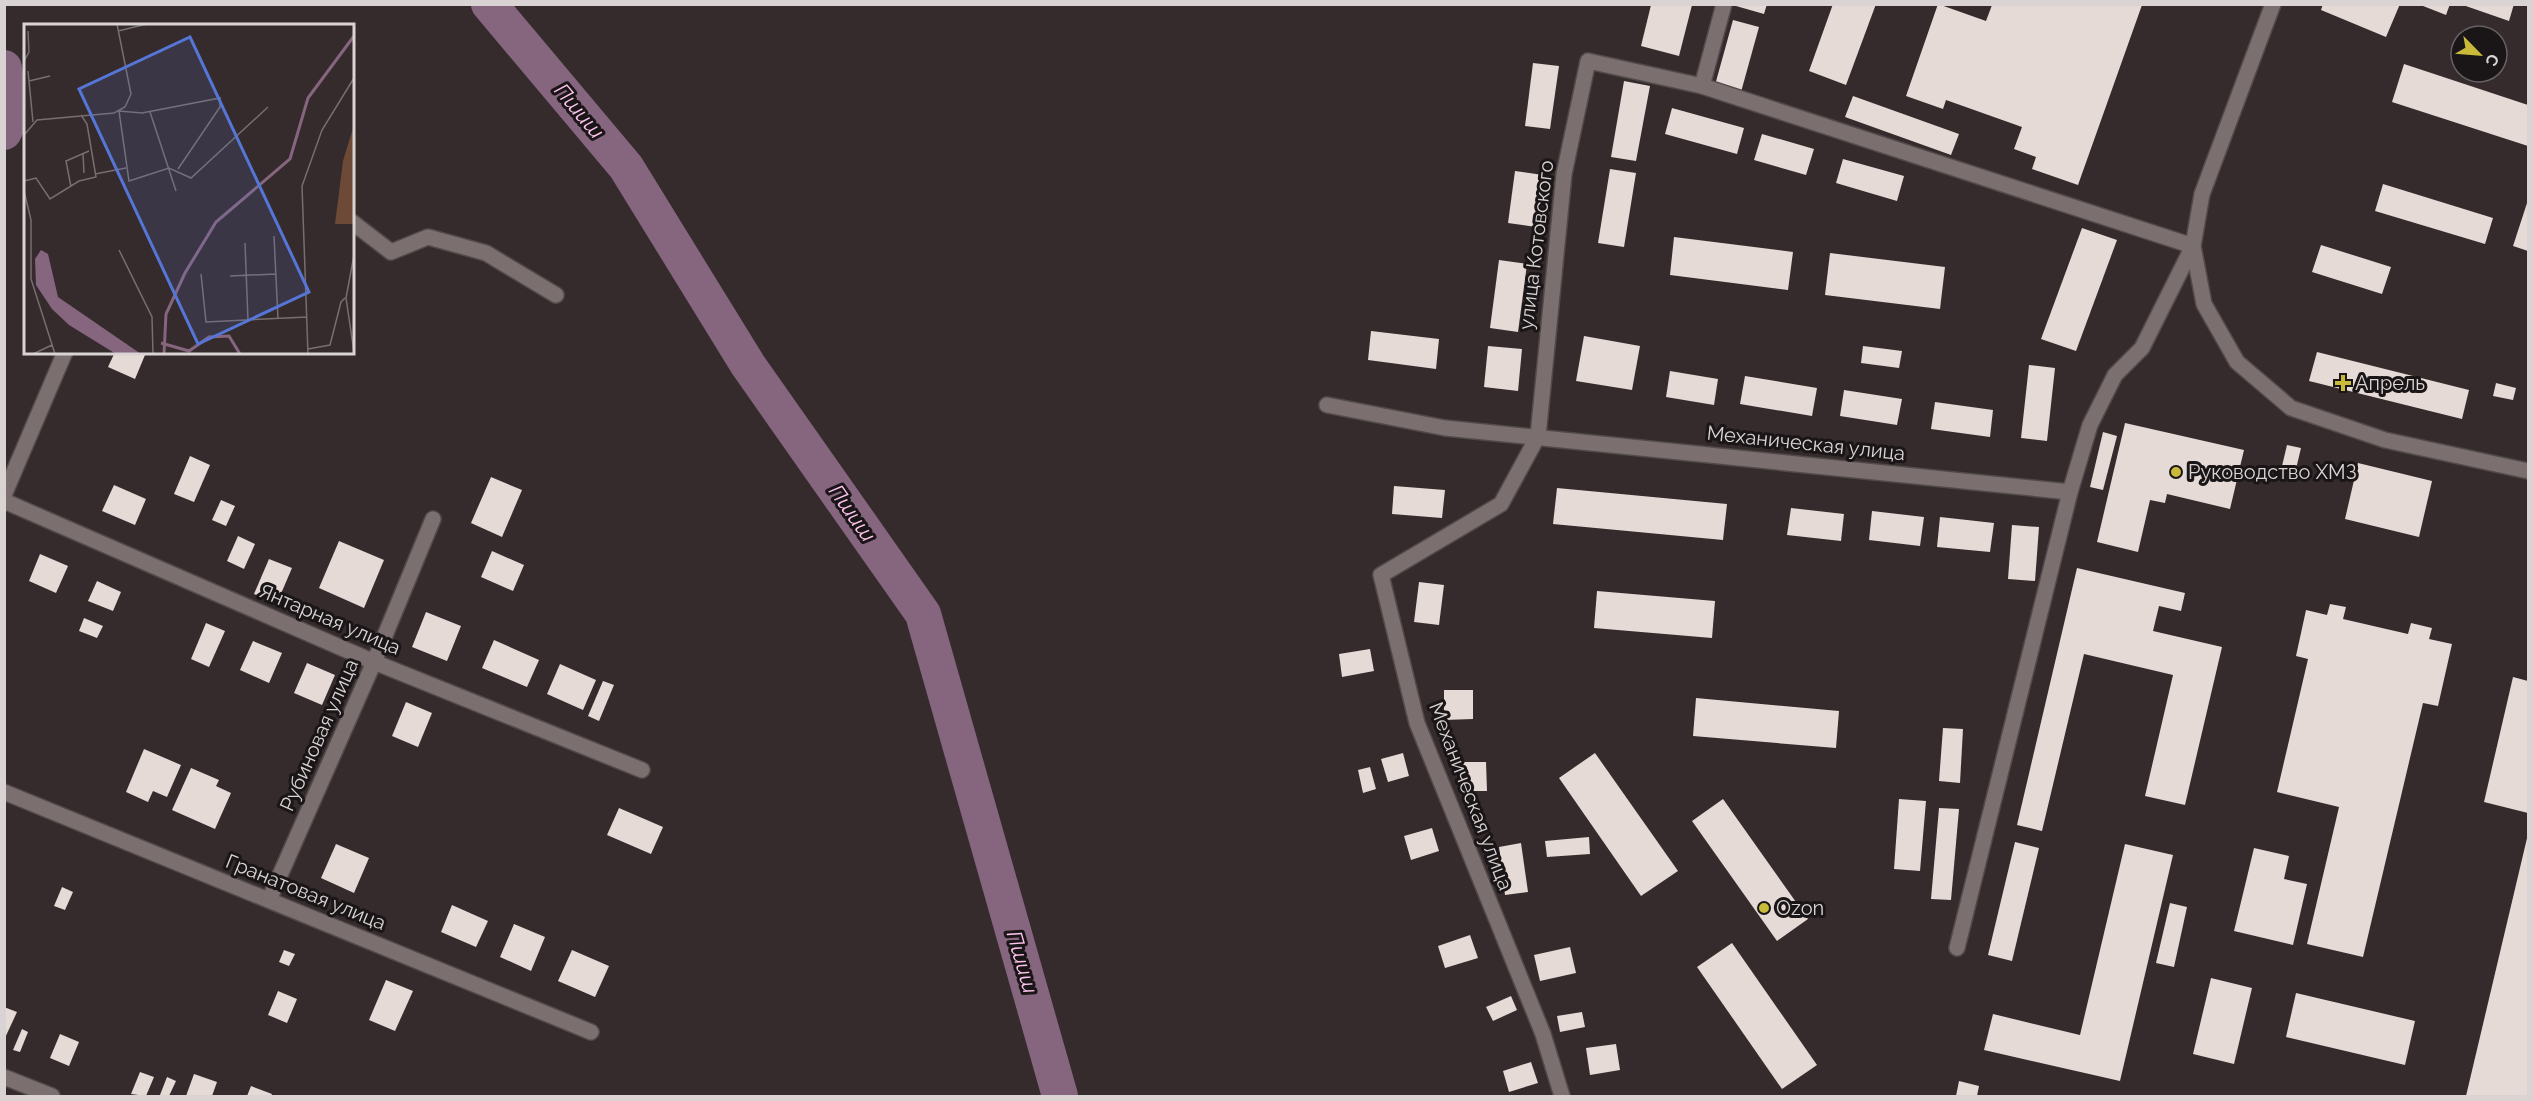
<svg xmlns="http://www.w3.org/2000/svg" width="2533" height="1101" font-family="Raleway,sans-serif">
	<rect width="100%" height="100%" fill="#352b2c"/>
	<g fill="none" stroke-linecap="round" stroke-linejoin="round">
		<g stroke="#86657e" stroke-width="36">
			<polyline points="489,4 626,167 748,365 923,614 1060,1096"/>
			<polyline points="4,68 12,114 4,132"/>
		</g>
	</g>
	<g fill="#e6dad7">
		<polygon points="1737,4 1767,4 1764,14 1736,6"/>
		<polygon points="1833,4 1876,4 1846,85 1809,71"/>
		<polygon points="1938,4 1986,21 1992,5 2142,5 2078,185 2032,169 2036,157 2014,149 2022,127 1946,100 1943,109 1906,96"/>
		<polygon points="2323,4 2400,4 2386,37 2321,10"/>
		<polygon points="2418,4 2450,4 2446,15"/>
		<polygon points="2460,4 2514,4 2509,21"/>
		<polygon points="1651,5 1692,5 1679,56 1641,46"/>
		<polygon points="1733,20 1759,27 1741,92 1715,85"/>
		<polygon points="1533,63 1559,66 1550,129 1525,126"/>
		<polygon points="2404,64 2528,105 2528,146 2392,102"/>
		<polygon points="1624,81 1650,86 1636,161 1611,157"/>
		<polygon points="1853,96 1959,134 1951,155 1845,117"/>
		<polygon points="1672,108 1744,128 1737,154 1665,134"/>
		<polygon points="1762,134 1814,149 1806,175 1754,160"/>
		<polygon points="1843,159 1904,176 1897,201 1836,183"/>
		<polygon points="1610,169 1636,173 1624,247 1598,243"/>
		<polygon points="1515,171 1543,175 1536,227 1508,223"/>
		<polygon points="2383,184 2493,218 2485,244 2375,211"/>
		<polygon points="2528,200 2528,251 2513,246"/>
		<polygon points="2082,228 2117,240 2076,351 2041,339"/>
		<polygon points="1674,237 1793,252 1788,290 1670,275"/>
		<polygon points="2321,245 2391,267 2382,294 2312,272"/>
		<polygon points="1830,253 1945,267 1940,309 1825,295"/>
		<polygon points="1499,260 1527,264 1518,332 1490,328"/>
		<polygon points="1371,331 1439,339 1436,369 1368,360"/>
		<polygon points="1584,336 1640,346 1632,390 1576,381"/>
		<polygon points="1488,346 1522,349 1518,391 1484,387"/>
		<polygon points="1863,346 1902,351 1899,368 1861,363"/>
		<polygon points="115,352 139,352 145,355 135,379 108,367"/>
		<polygon points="2317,352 2469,390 2462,419 2309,381"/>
		<polygon points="2029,365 2055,368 2047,441 2021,438"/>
		<polygon points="1670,371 1718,379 1714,405 1666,397"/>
		<polygon points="1745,376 1817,388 1812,416 1740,404"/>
		<polygon points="2496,383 2516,388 2513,400 2493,396"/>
		<polygon points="1844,390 1902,399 1897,425 1840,416"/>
		<polygon points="1935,402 1993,410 1990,437 1931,429"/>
		<polygon points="2125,423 2244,450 2230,509 2167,494 2165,503 2150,500 2138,552 2097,542"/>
		<polygon points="2103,432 2117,436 2103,490 2090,487"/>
		<polygon points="2287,445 2301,448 2296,469 2282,466"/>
		<polygon points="190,456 210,465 194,502 174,494"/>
		<polygon points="2358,463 2432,481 2419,537 2345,519"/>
		<polygon points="491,477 522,490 502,537 471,523"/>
		<polygon points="114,485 146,499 135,525 102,511"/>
		<polygon points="1394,486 1445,490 1442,518 1392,514"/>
		<polygon points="1557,488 1727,504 1723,540 1553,524"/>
		<polygon points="221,500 235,506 226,526 212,520"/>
		<polygon points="1791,508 1844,514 1841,541 1787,535"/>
		<polygon points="1872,511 1924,517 1920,546 1869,540"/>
		<polygon points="1940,517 1994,523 1990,552 1937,547"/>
		<polygon points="2012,525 2039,527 2035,581 2008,579"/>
		<polygon points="238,536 255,544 244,569 227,561"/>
		<polygon points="339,541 384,560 364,608 319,588"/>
		<polygon points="492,551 524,565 513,591 481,577"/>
		<polygon points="40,554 68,566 56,593 29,581"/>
		<polygon points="269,559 292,568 277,603 254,594"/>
		<polygon points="2077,568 2185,593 2181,611 2159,606 2153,631 2222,647 2185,805 2145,796 2173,675 2084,654 2042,831 2017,825"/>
		<polygon points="97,581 121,592 113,611 88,601"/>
		<polygon points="1419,582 1444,585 1439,625 1414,622"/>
		<polygon points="1597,591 1715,601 1712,638 1594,628"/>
		<polygon points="2330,604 2346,607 2343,619 2408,634 2411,623 2432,628 2429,639 2452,644 2438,706 2423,703 2363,957 2307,944 2339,807 2277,792 2308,659 2296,656 2306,610 2327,615"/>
		<polygon points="426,612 461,626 447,661 412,647"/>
		<polygon points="84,618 103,626 97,638 79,631"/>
		<polygon points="206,623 225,631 209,667 191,659"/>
		<polygon points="494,640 539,660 527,687 482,668"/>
		<polygon points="253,641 282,653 269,683 240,670"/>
		<polygon points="1370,649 1374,671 1342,677 1339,654"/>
		<polygon points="307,663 335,675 322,705 294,693"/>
		<polygon points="560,664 596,680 583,710 547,694"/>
		<polygon points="2513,677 2528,681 2528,813 2484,802"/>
		<polygon points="603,681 614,685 599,721 588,716"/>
		<polygon points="1444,690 1473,690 1473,719 1444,720"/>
		<polygon points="1696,698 1839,711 1836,748 1693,736"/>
		<polygon points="406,702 432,713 418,747 392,736"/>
		<polygon points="1943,728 1963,729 1960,783 1939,781"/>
		<polygon points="144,749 181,765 167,797 153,791 148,802 126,792"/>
		<polygon points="1403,753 1409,776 1388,782 1381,759"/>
		<polygon points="1595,753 1678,871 1641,896 1559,778"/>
		<polygon points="1463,762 1486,762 1487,791 1463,791"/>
		<polygon points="1370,767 1376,789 1363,793 1358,770"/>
		<polygon points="191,768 219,780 216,786 231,793 215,829 172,810"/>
		<polygon points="1723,799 1808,919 1777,941 1692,821"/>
		<polygon points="1899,799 1926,801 1920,871 1894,869"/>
		<polygon points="619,808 663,827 651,854 607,835"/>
		<polygon points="1939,808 1959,809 1951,900 1931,899"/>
		<polygon points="1432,828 1439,851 1411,860 1404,836"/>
		<polygon points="2528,834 2528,1096 2466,1096"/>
		<polygon points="1589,837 1590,854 1547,857 1545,841"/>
		<polygon points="2015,842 2039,848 2012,961 1988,955"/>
		<polygon points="1521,843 1528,892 1505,895 1499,847"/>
		<polygon points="336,844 369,858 354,893 321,878"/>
		<polygon points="2125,844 2173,855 2120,1081 1984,1050 1993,1014 2080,1035"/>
		<polygon points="2254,848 2289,856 2284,879 2307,884 2293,945 2234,931"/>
		<polygon points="62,887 73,892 65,910 54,906"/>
		<polygon points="2170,903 2187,907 2174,967 2156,963"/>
		<polygon points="452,905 488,921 476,947 441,932"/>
		<polygon points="514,924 545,937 531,971 500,957"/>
		<polygon points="1470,935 1478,958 1445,968 1438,946"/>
		<polygon points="1732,943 1817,1065 1782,1089 1697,967"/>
		<polygon points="1570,947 1576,973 1540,981 1534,955"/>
		<polygon points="284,950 295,954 289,966 279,962"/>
		<polygon points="572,950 609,966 595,997 558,981"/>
		<polygon points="2211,978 2252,988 2234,1064 2193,1054"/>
		<polygon points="386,980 413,991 395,1031 369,1020"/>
		<polygon points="278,991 297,999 287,1023 268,1015"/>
		<polygon points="2296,993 2415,1021 2405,1065 2286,1037"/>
		<polygon points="1511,996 1517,1010 1493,1021 1486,1007"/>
		<polygon points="4,1007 17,1012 4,1040"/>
		<polygon points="1582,1012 1585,1027 1560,1032 1557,1016"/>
		<polygon points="22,1029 28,1032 20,1052 13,1050"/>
		<polygon points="60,1034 79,1042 69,1066 50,1058"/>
		<polygon points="1616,1044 1620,1070 1590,1075 1586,1048"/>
		<polygon points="1531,1062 1538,1083 1509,1092 1503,1071"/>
		<polygon points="140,1072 154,1077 146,1096 131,1094"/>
		<polygon points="194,1074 217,1082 212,1096 186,1096"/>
		<polygon points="167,1077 176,1081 169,1096 164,1096 160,1095"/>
		<polygon points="1959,1081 1979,1086 1977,1096 1956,1096"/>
		<polygon points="251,1086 272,1094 271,1096 247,1096"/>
	</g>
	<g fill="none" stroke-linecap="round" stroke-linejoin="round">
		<g stroke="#51494a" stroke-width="18">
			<g id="minor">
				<polyline points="1702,86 1724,4"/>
				<polyline points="352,222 391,252 428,237 486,253 556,295"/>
				<polyline points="1327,405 1445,428 2070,492"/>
				<polyline points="4,495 65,352"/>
				<polyline points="4,501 374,662 642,770"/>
				<polyline points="4,792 591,1032"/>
				<polyline points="269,900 374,662 433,519"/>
				<polyline points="4,1077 52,1096"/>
				<polyline points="1562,1096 1543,1034 1417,723 1381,575 1501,504 1538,436 1564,174 1588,61 1702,86 2193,246 2142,348 2115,375 2090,425 2070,492 1957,948"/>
			</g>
		</g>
		<g stroke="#51494a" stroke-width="18">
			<polyline id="secondary" points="2273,4 2202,194 2193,246 2204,304 2237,362 2291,408 2385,440 2528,471"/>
		</g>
		<use href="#minor" stroke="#7b6f70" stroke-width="15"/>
		<use href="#secondary" stroke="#7b6f70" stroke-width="15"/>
	</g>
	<g fill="#c9ba3a" stroke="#1a1516" stroke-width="2">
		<path d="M2340 374h6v6h6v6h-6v6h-6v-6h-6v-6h6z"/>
		<circle cx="2176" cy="472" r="6"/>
		<circle cx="1764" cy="908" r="6"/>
	</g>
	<g text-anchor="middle" stroke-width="6" stroke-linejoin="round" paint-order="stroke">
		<g font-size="20" fill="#d9d3d3" stroke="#1a1516">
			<text transform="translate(1536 245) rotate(-83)" y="7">улица Котовского</text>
			<text transform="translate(1806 443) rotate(6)" y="7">Механическая улица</text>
			<text transform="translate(330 619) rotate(23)" y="7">Янтарная улица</text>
			<text transform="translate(319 735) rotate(-66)" y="7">Рубиновая улица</text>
			<text transform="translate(1471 796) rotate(69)" y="7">Механическая улица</text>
			<text transform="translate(306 892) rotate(22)" y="7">Гранатовая улица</text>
		</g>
		<g font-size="20" fill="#d9d3d3" stroke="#1a1516" text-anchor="start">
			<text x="2355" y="390">Апрель</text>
			<text x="2188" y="479">Руководство ХМЗ</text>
			<text x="1776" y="915">Ozon</text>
		</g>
		<g font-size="21" font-style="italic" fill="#ffc5f0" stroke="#1a1516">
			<text transform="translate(579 111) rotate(50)" y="7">Пшиш</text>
			<text transform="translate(852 513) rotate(55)" y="7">Пшиш</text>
			<text transform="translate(1022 962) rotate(74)" y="7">Пшиш</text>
		</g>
	</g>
	<g transform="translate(24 24)">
		<rect width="330" height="330" fill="#352b2c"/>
		<path d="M330,101V200H311L319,137Z" fill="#6d4a38"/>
		<path d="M17,226L24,230L34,273L117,330H92L45,301L28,285L12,261L11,235Z" fill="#86657e"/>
		<path fill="none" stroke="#86657e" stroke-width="3" d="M137,319L165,327L185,313L205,312L216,330M140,330L142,290L161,249L192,198L266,135L284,74L330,12"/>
		<path fill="none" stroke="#776e6f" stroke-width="1.5" d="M94,7L123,0M0,37L5,28L4,7M4,47L9,98M5,57L26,52M126,88L152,167M0,111L13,96L90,89L101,83L107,70L93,0M59,130L60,149M154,145L196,83V74L118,89L95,87L105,157L145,144L167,154L244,83M71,150L102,144M0,157L12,154L26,175L55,157L72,153L63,100L57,91M47,163L42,137L65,127M0,167L7,196V255L31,330M250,212L254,295M221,219L224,296M95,226L128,293L129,330M330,231L322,274L330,328M177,250L182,298L283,293M206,252L252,250M284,325L306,321L317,278L321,274M9,330L28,321M284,330L278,162L298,106L330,54"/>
		<path fill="#5576d6" fill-opacity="0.15" stroke="#5576d6" stroke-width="3" d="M166,13L285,268L174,320L55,65Z"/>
		<rect width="330" height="330" fill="none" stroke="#d9d3d3" stroke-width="3"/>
	</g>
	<rect width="2533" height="1101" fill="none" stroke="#d9d3d3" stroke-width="12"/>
	<g transform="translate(2479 54) rotate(115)"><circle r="28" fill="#1a1516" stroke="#666162" stroke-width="1.5"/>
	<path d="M0-4.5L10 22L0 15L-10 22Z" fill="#c9ba3a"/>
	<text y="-9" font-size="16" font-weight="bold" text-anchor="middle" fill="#d9d3d3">С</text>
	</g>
</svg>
